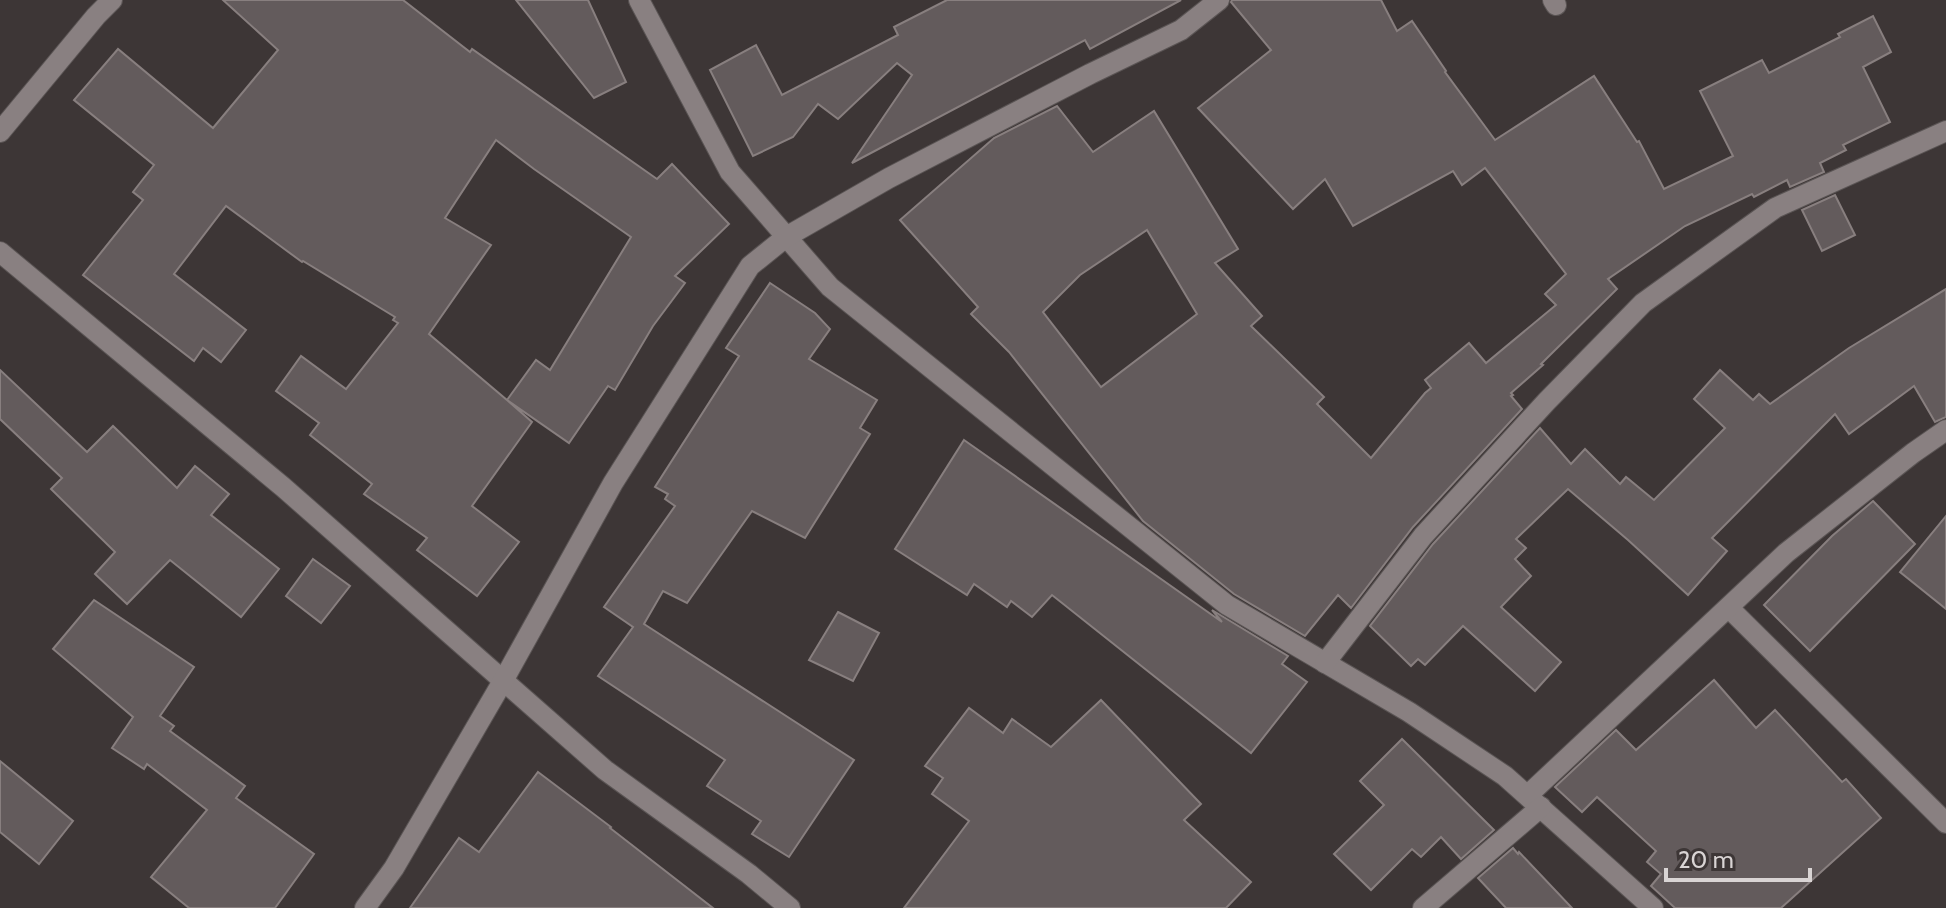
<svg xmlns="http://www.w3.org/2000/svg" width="1946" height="908" font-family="Cabin,sans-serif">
	<rect width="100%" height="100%" fill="#3d3636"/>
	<g fill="#635b5c" stroke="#887f7f" stroke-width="2" fill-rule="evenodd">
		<path d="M223,0H403L470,52L472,49L657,179L672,164L729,224L675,276L685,283L653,326L615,390L608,386L569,443L507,400L532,422L472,506L519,542L477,596L417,550L427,538L364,494L372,484L310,435L319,423L276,391L301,356L346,389L398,323L393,320L395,317L303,261L302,262L226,206L174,274L246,330L221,362L203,348L194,361L83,275L143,200L133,192L154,165L74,100L118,49L213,128L278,50ZM496,140L534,169L631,237L550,370L536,360L507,400L429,334L491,245L445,218Z"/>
		<polygon points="516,0 588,0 626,82 594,98"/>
		<polygon points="947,0 1181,0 1090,49 1085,40 852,163 912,75 897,63 838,119 818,104 793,137 753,156 710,70 756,45 782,95 898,35 894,27"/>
		<path d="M1232,0H1381L1397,31L1412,21L1446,71L1445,72L1495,140L1594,76L1637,142L1639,141L1664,189L1733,156L1700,91L1762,60L1769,73L1840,37L1838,34L1873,16L1891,52L1863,67L1890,122L1843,145L1846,150L1820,163L1824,172L1790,187L1787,180L1754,197L1752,194L1685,226L1608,279L1617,289L1541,364L1543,365L1511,393L1513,395L1511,396L1522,409L1413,527L1351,608L1338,595L1305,636L1234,594L1143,521L1009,352L971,314L978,307L900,220L994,138L1057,106L1093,152L1154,111L1238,249L1215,263L1262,316L1251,326L1324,397L1317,404L1371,458L1425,393L1431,388L1425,380L1469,343L1486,363L1556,305L1545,294L1566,274L1485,168L1462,185L1453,171L1353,226L1325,179L1293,209L1198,108L1271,50L1231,2ZM1147,230L1197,314L1101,387L1043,312L1080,275Z"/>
		<polygon points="1835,195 1855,235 1822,251 1802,210"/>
		<polygon points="770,283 815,313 830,329 809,359 877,400 860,428 870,434 805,538 752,511 687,603 663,591 644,624 854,760 789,857 752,834 761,821 707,786 725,760 598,676 633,627 604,607 675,506 665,499 668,494 655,487 739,356 726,348"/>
		<polygon points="1946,289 1946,417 1935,422 1914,386 1849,434 1835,414 1712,538 1727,551 1688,595 1628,540 1568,489 1516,539 1526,548 1515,559 1531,576 1501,607 1561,662 1535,691 1463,626 1425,665 1418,659 1411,666 1370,626 1433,544 1540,428 1571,464 1585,449 1620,484 1626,477 1654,500 1725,428 1694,399 1720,370 1753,400 1759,394 1770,404 1849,348"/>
		<polygon points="0,370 87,452 113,426 177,488 195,466 229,494 211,515 279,569 241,617 170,560 127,604 95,574 115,552 51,489 62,478 0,419"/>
		<polygon points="964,440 1222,622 1212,610 1288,656 1282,664 1307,682 1251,753 1052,595 1032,617 1011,601 1007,607 974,584 967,595 895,549"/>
		<polygon points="1873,501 1915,544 1810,651 1764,605 1832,536"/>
		<polygon points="1946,516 1946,609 1900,572"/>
		<polygon points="313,559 350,586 321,623 286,596"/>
		<polygon points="94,600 194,667 160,716 174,726 170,731 245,786 236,798 314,854 275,908 189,908 151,877 207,810 147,764 144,769 112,748 133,717 53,649"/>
		<polygon points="838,612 879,633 853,681 809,660"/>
		<polygon points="1714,680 1756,728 1775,710 1842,782 1846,779 1881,818 1781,908 1675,908 1651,886 1661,874 1647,862 1656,851 1597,797 1582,812 1555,787 1616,730 1636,750"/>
		<polygon points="1101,700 1201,804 1184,820 1251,882 1226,908 904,908 969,821 932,794 943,778 925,766 969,708 1003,733 1012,719 1051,747"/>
		<polygon points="1402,739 1494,830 1461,859 1441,837 1421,857 1412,849 1371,890 1334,854 1384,805 1360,781"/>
		<polygon points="0,761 73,821 39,864 0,832"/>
		<polygon points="538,772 611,827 610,828 713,908 410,908 459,838 479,852"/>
		<polygon points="1513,848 1518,854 1519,852 1572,908 1506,908 1478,878"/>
	</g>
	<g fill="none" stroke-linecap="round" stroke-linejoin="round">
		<g stroke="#5a5454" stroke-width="22">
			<g id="minor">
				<polyline points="639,0 730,172 830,287 1227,605 1409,712 1505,776 1653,908"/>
				<polyline points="1553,0 1556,5"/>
				<polyline points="0,132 96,16 112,0"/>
				<polyline points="0,252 283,487 605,770 749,874 790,908"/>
				<polyline points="1729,608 1946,823"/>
				<polyline points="1325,663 1423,536 1547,401 1643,303 1775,208 1946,131"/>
				<polyline points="1528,795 1786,553 1913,453 1946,430"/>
				<polyline points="365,908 394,868 503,681 613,483 750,266 786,237 889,178 1090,74 1181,30 1219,0"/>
				<polyline points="1423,908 1541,807"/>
			</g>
		</g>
		<use href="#minor" stroke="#898081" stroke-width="20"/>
	</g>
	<path d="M1666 868v12h144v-12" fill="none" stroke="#d9d4d4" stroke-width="4"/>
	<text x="1678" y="868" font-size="24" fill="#d9d4d4" stroke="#3d3636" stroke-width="6" paint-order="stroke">20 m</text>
</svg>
